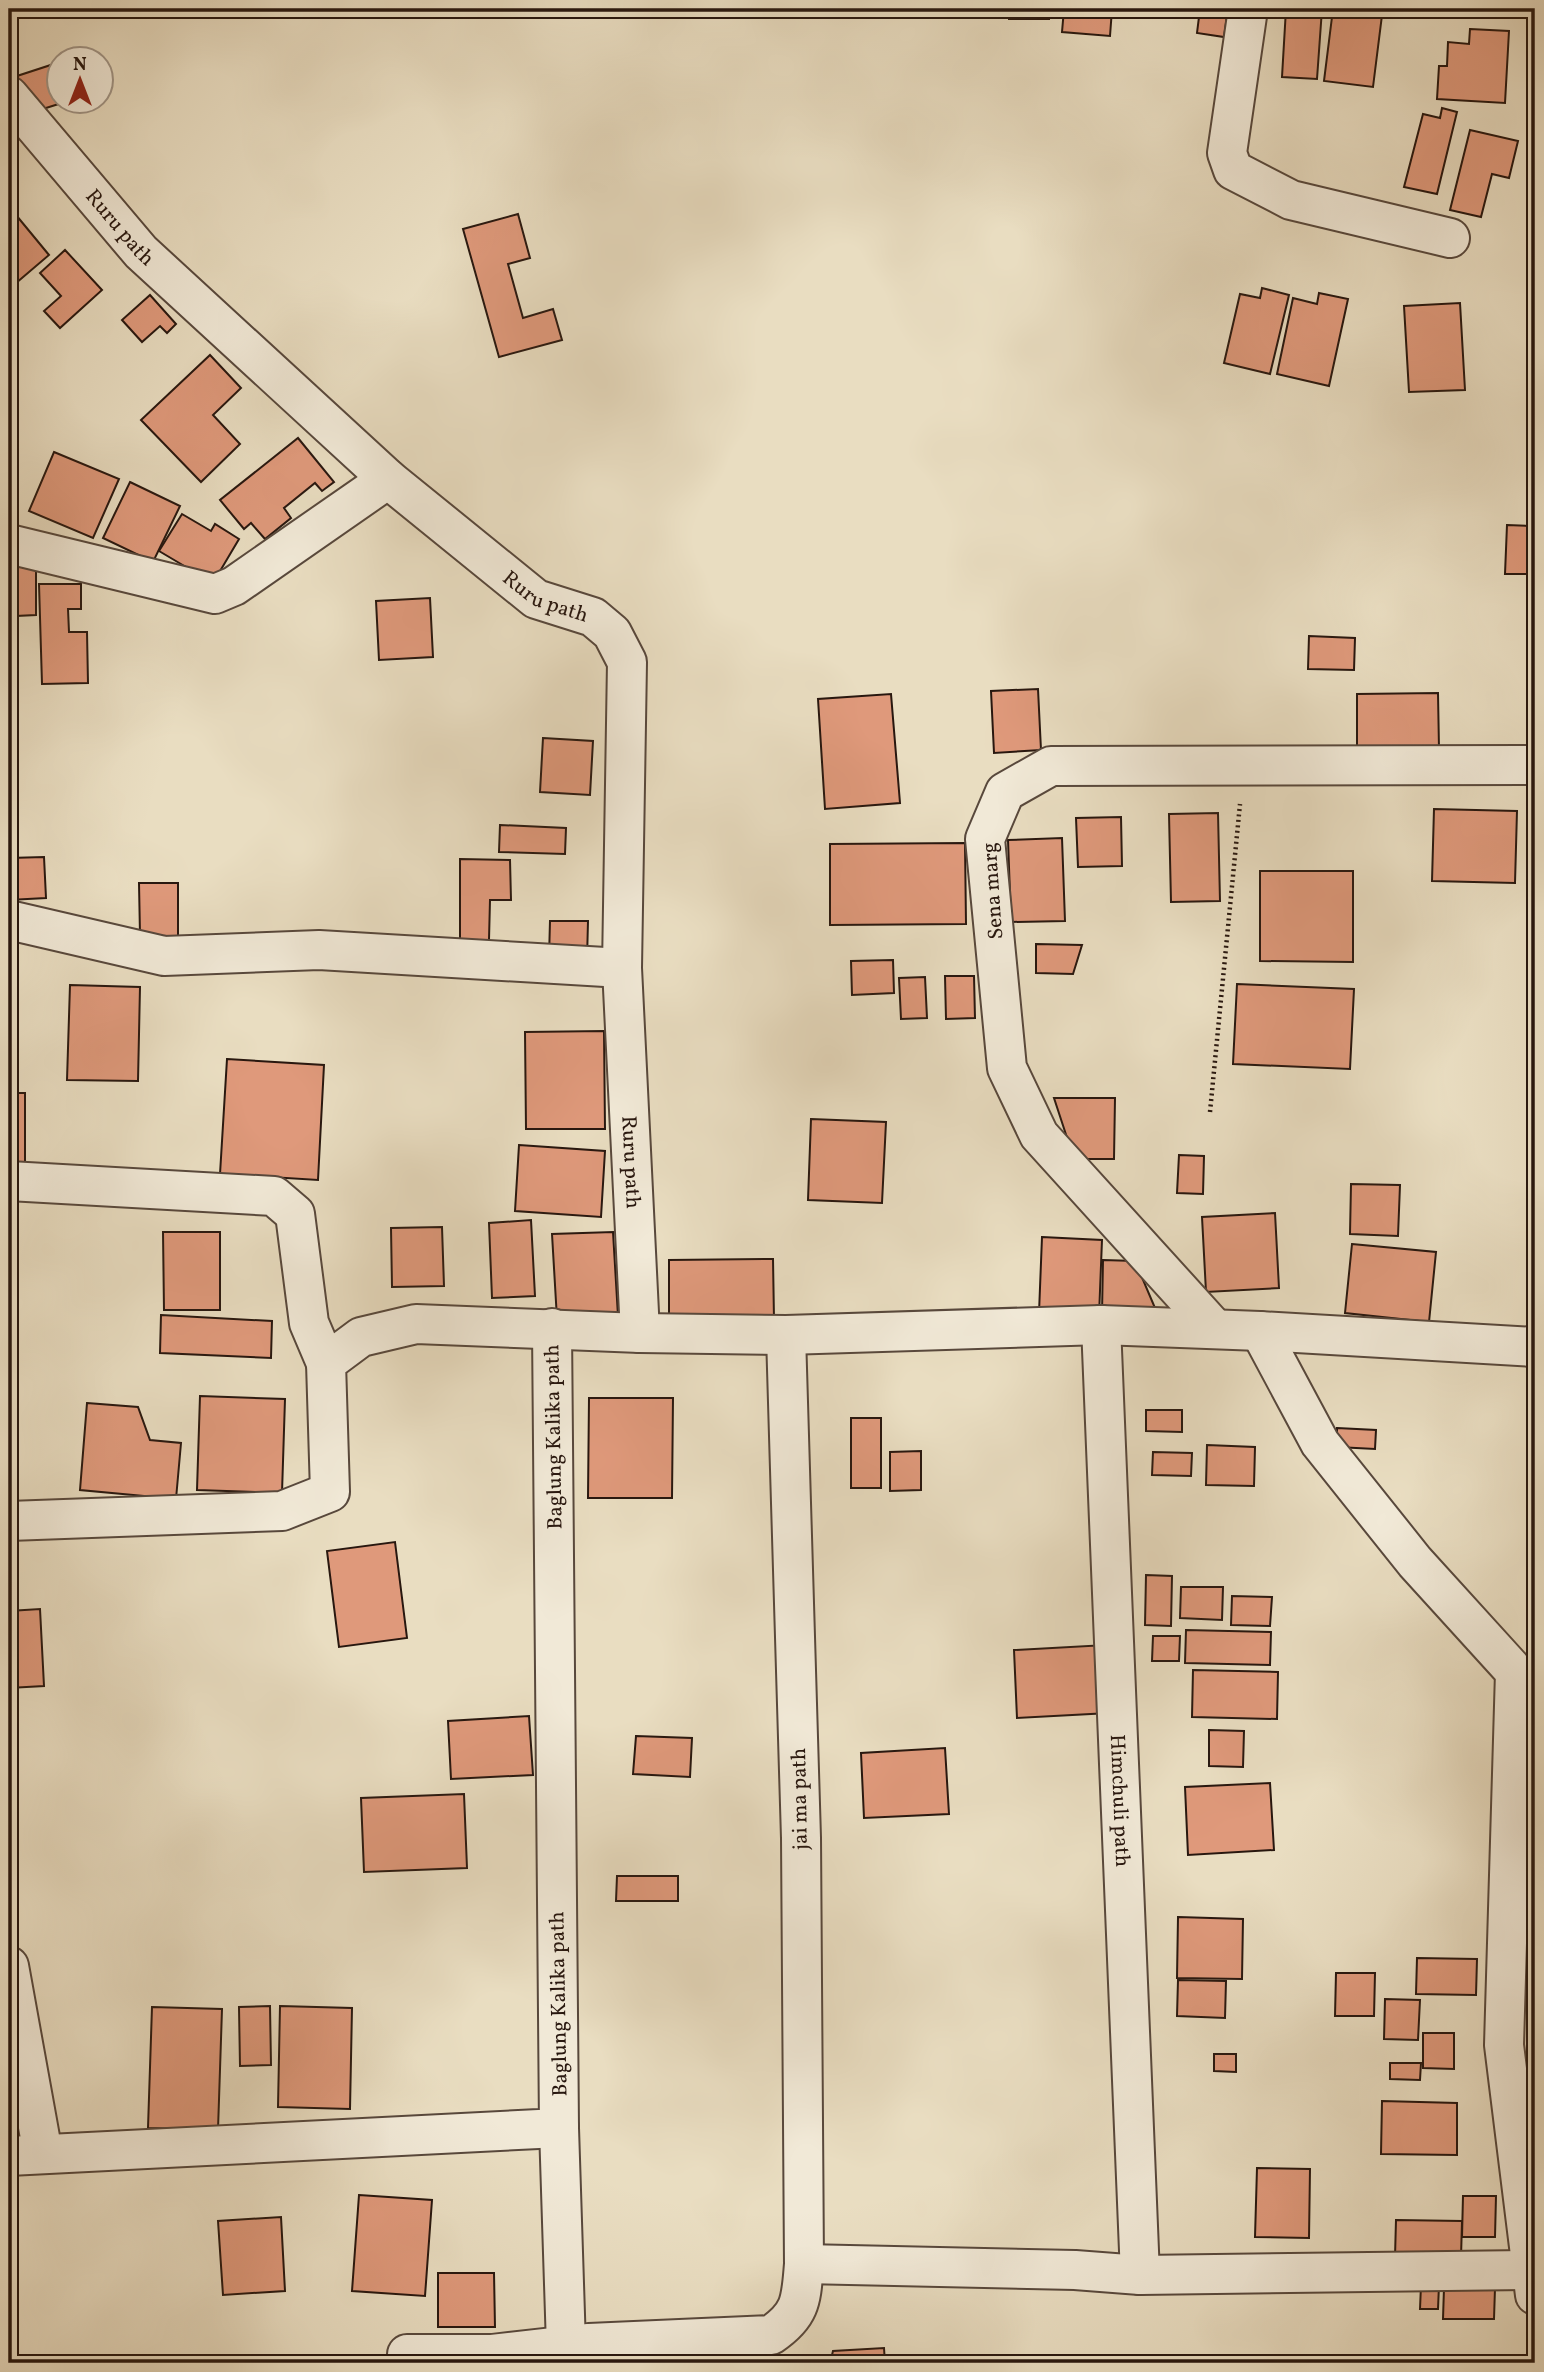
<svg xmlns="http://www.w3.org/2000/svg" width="1544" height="2372" font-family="Vollkorn,serif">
	<rect width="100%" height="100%" fill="#e9ddc1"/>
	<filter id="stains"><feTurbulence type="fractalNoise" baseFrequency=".00286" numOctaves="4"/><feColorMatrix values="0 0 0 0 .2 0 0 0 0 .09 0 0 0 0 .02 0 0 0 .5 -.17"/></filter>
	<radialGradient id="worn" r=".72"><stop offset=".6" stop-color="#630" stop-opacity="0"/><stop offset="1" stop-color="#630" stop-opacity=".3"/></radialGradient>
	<g fill="#df997b" stroke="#28170f" stroke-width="2">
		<rect x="1009" y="9" width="40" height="10"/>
		<polygon points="1064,9 1112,9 1110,36 1062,32"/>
		<polygon points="1200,9 1228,9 1224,37 1197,33"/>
		<polygon points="1286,9 1322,9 1317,79 1282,77"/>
		<polygon points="1333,9 1382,15 1373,87 1324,81"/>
		<polygon points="1470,29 1509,31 1505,103 1437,99 1439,66 1447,66 1448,42 1469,44"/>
		<polygon points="60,62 60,102 65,102 27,114 14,77"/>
		<polygon points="1442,108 1457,112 1437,194 1404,187 1423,114 1440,118"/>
		<polygon points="1470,130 1518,141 1509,178 1492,174 1481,217 1450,210"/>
		<polygon points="518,214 530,258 508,264 523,318 553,309 562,340 499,357 463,229"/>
		<polygon points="16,215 49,255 9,289 9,221"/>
		<polygon points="65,250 102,290 60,328 44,311 61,296 40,273"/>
		<polygon points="1262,288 1289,295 1270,374 1224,363 1240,294 1260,298"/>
		<polygon points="1319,293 1348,299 1329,386 1277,374 1293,298 1317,304"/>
		<polygon points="150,295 176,324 167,333 160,326 142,342 122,320"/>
		<polygon points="1460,303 1465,390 1409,392 1404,306"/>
		<polygon points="210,355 241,388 213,415 240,444 201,482 141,420"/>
		<polygon points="9,425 16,425 13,508 9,508"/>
		<polygon points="298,438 334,482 322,491 315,483 284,508 291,518 265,539 251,523 244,529 220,500"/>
		<polygon points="54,452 119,479 93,538 29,511"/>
		<polygon points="130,482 180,506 153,562 103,538"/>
		<polygon points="182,514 211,531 215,524 239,539 213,583 159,551"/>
		<polygon points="1507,525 1534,526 1532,574 1505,574"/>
		<polygon points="14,566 36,566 36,615 16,616 16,625 9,625 9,586 14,586"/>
		<polygon points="39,584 81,584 81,609 68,609 69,632 87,632 88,683 42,684"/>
		<polygon points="430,598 433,657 379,660 376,601"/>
		<polygon points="1309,636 1355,638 1354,670 1308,669"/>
		<polygon points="1038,689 1041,750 994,753 991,691"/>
		<polygon points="1438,693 1439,749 1357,749 1357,694"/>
		<polygon points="891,694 900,803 825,809 818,699"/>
		<polygon points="543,738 593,741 590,795 540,792"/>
		<polygon points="1434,809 1517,811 1515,883 1432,881"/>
		<polygon points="1218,813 1220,901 1171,902 1169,814"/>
		<polygon points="1121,817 1122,866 1078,867 1076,818"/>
		<polygon points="500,825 566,828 565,854 499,852"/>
		<polygon points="1062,838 1065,921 1011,922 1008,840"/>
		<polygon points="965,843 966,924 830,925 830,844"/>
		<polygon points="44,857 46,898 9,900 9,858"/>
		<polygon points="460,859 510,860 511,900 490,900 489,940 460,940"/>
		<polygon points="1260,871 1353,871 1353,962 1260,961"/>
		<polygon points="139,883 178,883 178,945 140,935"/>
		<polygon points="550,921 588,921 587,960 549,958"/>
		<polygon points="1036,944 1082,945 1073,974 1036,973"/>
		<polygon points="893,960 894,993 852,995 851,961"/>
		<polygon points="945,976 974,976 975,1018 946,1019"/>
		<polygon points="925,977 927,1018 901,1019 899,978"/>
		<polygon points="1237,984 1354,989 1350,1069 1233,1064"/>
		<polygon points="70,985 140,987 138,1081 67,1080"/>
		<polygon points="604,1031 605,1129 526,1129 525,1032"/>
		<polygon points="227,1059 324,1065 318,1180 220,1174"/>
		<rect x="9" y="1093" width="16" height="75"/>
		<polygon points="1054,1098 1115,1098 1114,1159 1074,1159"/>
		<polygon points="811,1119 886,1122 882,1203 808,1200"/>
		<polygon points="519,1145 605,1151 601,1217 515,1211"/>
		<polygon points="1179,1155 1204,1156 1203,1194 1177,1193"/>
		<polygon points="1351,1184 1400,1185 1398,1236 1350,1234"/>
		<polygon points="1275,1213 1279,1288 1206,1292 1202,1217"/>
		<polygon points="531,1220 535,1296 492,1298 489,1223"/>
		<polygon points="442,1227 444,1286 392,1287 391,1228"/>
		<polygon points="163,1232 220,1232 220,1310 164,1310"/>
		<polygon points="613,1232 618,1316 557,1319 552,1234"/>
		<polygon points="1042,1237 1102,1240 1099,1316 1039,1313"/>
		<polygon points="1352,1244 1436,1252 1429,1322 1345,1313"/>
		<polygon points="773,1259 774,1319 669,1320 669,1260"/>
		<polygon points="1103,1260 1135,1261 1158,1315 1102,1313"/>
		<polygon points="161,1315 272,1321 271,1358 160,1353"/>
		<polygon points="200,1396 285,1399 282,1493 197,1490"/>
		<polygon points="589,1398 673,1398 672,1498 588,1498"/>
		<polygon points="87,1403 138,1407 150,1440 181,1443 176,1499 80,1490"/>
		<polygon points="1146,1410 1182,1410 1182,1432 1146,1431"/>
		<rect x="851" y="1418" width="30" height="70"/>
		<polygon points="1337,1428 1376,1430 1375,1449 1337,1447"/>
		<polygon points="1207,1445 1255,1447 1254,1486 1206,1485"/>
		<polygon points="921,1451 921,1490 890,1491 890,1452"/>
		<polygon points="1153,1452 1192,1453 1191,1476 1152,1475"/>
		<polygon points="395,1542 407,1638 339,1647 327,1551"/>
		<polygon points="1146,1575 1172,1576 1171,1626 1145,1625"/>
		<polygon points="1181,1587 1223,1587 1222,1620 1180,1618"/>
		<polygon points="1232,1596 1272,1597 1270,1626 1231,1625"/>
		<polygon points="40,1609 44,1686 9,1688 9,1611"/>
		<polygon points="1186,1630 1271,1632 1270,1665 1185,1663"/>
		<polygon points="1153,1636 1180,1636 1179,1661 1152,1661"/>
		<polygon points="1106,1645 1109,1713 1017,1718 1014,1650"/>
		<polygon points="1193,1670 1278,1672 1277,1719 1192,1717"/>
		<polygon points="529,1716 533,1775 451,1779 448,1721"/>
		<polygon points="1209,1730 1244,1731 1243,1767 1209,1766"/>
		<polygon points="636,1736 692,1738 690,1777 633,1774"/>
		<polygon points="945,1748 949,1814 864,1818 861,1753"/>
		<polygon points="1270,1783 1274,1850 1188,1855 1185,1787"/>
		<polygon points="464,1794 467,1868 364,1872 361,1798"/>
		<polygon points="617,1876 678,1876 678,1901 616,1901"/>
		<polygon points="1178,1917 1243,1919 1242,1979 1177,1978"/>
		<polygon points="1417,1958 1477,1959 1476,1995 1416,1994"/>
		<polygon points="1336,1973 1375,1973 1374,2016 1335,2016"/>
		<polygon points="1178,1980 1226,1981 1225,2018 1177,2016"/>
		<polygon points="1385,1999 1420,2000 1418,2040 1384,2039"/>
		<polygon points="270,2006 271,2065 240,2066 239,2007"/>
		<polygon points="280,2006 352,2008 350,2109 278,2107"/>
		<polygon points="152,2007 222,2009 218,2130 148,2128"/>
		<polygon points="1423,2033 1454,2033 1454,2069 1423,2068"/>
		<polygon points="1214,2054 1236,2054 1236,2072 1214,2071"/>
		<polygon points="1390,2063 1421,2063 1420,2080 1390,2079"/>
		<polygon points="1382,2101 1457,2103 1457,2155 1381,2154"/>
		<polygon points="1257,2168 1310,2169 1309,2238 1255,2237"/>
		<polygon points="359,2195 432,2200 425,2296 352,2291"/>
		<polygon points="1463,2196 1496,2196 1495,2237 1462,2237"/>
		<polygon points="281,2217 285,2291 223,2295 218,2221"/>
		<polygon points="1396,2220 1462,2221 1461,2258 1395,2257"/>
		<polygon points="438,2273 494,2273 495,2327 438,2327"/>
		<polygon points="1421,2285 1439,2285 1438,2309 1420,2309"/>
		<polygon points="1444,2288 1495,2288 1494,2319 1443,2319"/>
		<polygon points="884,2348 885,2363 830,2363 833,2351"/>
	</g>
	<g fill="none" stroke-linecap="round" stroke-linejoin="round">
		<g stroke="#58483c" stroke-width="42">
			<g id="minor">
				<polyline points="1248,9 1227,153 1233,170 1291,200 1450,238"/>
				<path id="s1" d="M9,96L141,252L388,479L536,599L593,617L612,633L627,662L622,968L640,1333"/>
				<polyline points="9,544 215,594 234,586 388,479"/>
				<polyline points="9,920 164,956 319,950 622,968"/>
				<polyline points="9,1181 274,1196 295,1214 309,1323 326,1363"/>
				<path id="s2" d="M1101,1325L1140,2275"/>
				<polyline points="1215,1329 1039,1135 1007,1068 985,839 1005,792 1051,766 1535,765"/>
				<polyline points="1260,1331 1320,1443 1415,1562 1515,1672 1504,2045 1535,2295"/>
				<polyline points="9,1521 282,1511 330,1492 326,1363 361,1337 416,1324 640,1333 786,1335 1101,1325 1260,1331 1535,1347"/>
				<polyline points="9,1966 43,2154"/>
				<polyline points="559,2128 566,2346"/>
				<polyline points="9,2156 559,2128 552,1328"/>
				<polyline points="804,2264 1075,2270 1140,2275 1531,2270"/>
				<path d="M407,2354H492L589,2343L771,2335C802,2314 801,2299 804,2264L801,1838L786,1335"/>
			</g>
		</g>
		<polyline stroke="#28170f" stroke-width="4.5" stroke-dasharray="2 3.5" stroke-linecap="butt" points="1210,1112 1240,804"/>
		<use href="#minor" stroke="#f1e9d7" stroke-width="38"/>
	</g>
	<g text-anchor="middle" stroke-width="6" stroke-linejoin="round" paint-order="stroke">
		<g font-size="21" fill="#28170f" stroke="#f1e9d7">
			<text dy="7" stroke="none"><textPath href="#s1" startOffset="172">Ruru path</textPath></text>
			<text dy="7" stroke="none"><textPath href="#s1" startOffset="738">Ruru path</textPath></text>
			<text transform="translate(992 891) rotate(-94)" y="7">Sena marg</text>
			<text dy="7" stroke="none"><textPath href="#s1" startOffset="1348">Ruru path</textPath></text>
			<text transform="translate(553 1437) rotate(-91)" y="7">Baglung Kalika path</text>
			<text transform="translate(799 1799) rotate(-91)" y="7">jai ma path</text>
			<text dy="7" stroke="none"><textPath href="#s2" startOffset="476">Himchuli path</textPath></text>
			<text transform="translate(558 2004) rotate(-91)" y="7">Baglung Kalika path</text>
		</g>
	</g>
	<rect width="1544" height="2372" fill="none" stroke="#e9ddc1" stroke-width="35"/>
	<rect x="10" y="10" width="1523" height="2351" fill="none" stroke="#28170f" stroke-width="3.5"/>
	<rect x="18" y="18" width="1509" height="2337" fill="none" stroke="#28170f" stroke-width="2"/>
	<g transform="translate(80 80)"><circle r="33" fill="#f1e9d7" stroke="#a19587" stroke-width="2"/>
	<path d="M0-5L12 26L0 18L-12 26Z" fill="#8f2418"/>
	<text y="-10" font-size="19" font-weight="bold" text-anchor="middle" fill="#28170f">N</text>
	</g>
	<rect width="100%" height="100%" filter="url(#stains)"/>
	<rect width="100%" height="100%" fill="url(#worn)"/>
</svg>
